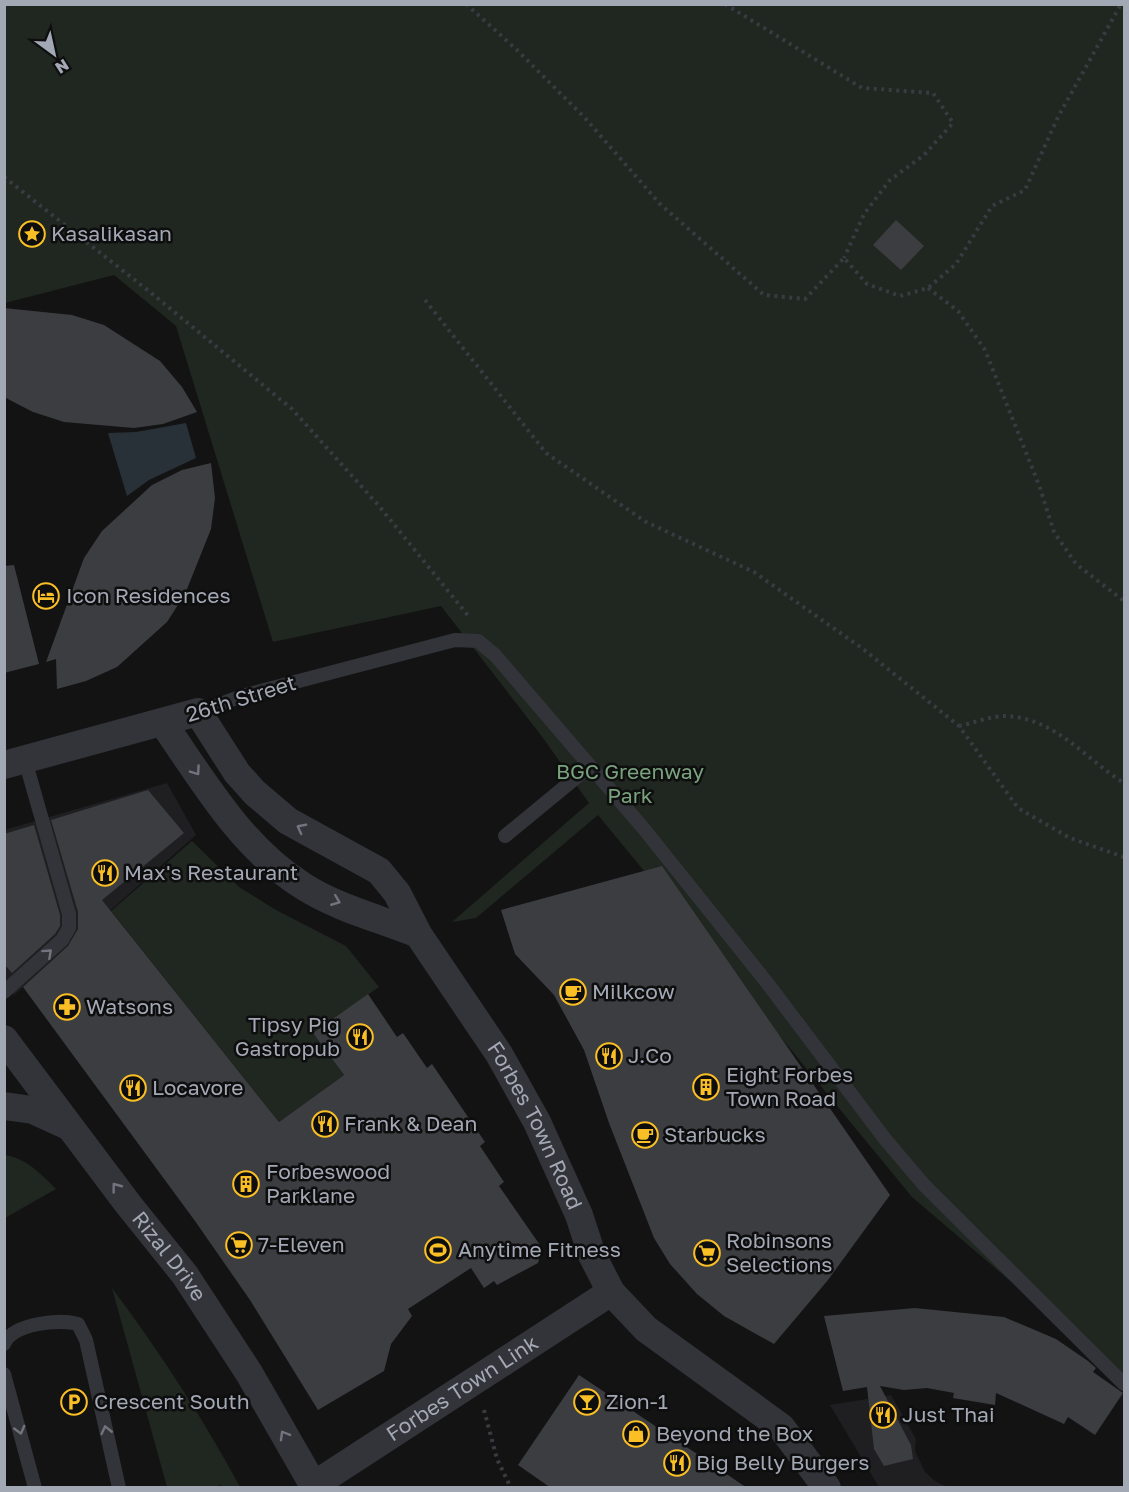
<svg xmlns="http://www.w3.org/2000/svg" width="1129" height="1492" font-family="'Golos Text',sans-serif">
	<rect width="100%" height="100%" fill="#131314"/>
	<g fill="#1f1e21">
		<polygon points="167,783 196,835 14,995 5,984 4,830"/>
		<polygon points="891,1395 916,1439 915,1451 925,1472 935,1481 947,1487 879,1487 830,1405"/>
	</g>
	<g fill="#1f2720">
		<polygon points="5,5 1124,5 1124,1378 912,1197 598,815 476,918 452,922 589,803 543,738 441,606 273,642 176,326 114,275 5,303"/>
		<polygon points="192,841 239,887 276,910 346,946 379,987 313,1033 344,1075 279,1122 111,911"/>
		<path d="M5,1155C26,1158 41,1174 56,1189L5,1218Z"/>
		<path d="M112,1288C159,1351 203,1418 240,1487H223L221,1485L209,1488L167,1487Z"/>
	</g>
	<polygon fill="#283038" points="186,423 196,458 149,480 127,496 108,433 136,432"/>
	<g fill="#3c3d41">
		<polygon points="896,220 924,246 901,270 873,245"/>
		<polygon points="4,308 72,315 104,325 160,361 182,387 197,412 163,424 134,428 64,422 33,412 4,397"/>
		<polygon points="211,463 215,498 211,529 185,594 167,622 117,667 86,681 57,689 56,659 46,662 84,558 102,531 152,485 182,470"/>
		<polygon points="14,565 39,664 4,673 4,566"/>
		<polygon points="148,790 184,833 102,900 279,1122 344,1075 313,1033 368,994 397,1037 403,1033 427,1068 432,1064 485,1142 480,1146 504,1182 499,1186 542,1248 538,1263 497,1285 494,1281 484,1288 471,1268 408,1309 412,1316 391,1344 384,1371 318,1410 250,1300 195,1221 23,987 68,946 78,929 78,912 51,820"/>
		<polygon points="34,825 60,915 60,926 55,934 12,973 4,964 4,834"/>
		<polygon points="662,866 890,1195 828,1280 774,1344 724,1316 697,1294 670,1264 654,1238 609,1123 584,1050 554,995 515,954 501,910"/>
		<polygon points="915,1308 1004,1317 1056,1339 1088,1361 1096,1368 1093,1372 1123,1393 1095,1435 1068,1417 1064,1424 996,1393 995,1405 953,1398 954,1393 927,1388 904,1390 880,1386 911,1445 913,1459 884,1466 874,1449 867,1387 843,1391 824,1316"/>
		<polygon points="579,1375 712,1464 747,1488 551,1488 518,1465"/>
	</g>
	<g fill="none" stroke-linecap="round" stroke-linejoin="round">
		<g stroke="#393b41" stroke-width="4" stroke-dasharray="3 4.5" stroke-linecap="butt">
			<polyline points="466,4 516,49 585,118 660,204 764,295 805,299 844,258 867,284 900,296 928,288 956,264 992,206 1025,190 1058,117 1121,4"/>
			<polyline points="725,4 862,88 933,93 953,123 924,155 890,180 864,214 844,258"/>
			<polyline points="4,177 150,292 292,409 379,506 470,618"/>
			<polyline points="928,288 958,311 985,350 1039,485 1054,532 1076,564 1124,601"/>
			<polyline points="425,300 546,453 646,522 754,572 863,649 959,726 1018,808 1070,838 1124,857"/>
			<path d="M959,726C973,723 991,716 1005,716C1056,718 1084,758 1124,783"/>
			<polyline points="484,1410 497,1459 511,1488"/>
		</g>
		<g stroke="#333439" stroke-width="14">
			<polyline points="198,712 242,696 455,640 478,641 495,655 644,829 768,984 885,1139 924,1185 1124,1384"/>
			<polyline points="505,836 590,766"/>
			<polyline points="4,992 62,940 69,928 69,914 25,760"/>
			<path d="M4,1344C13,1323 59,1319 78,1324L86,1340L119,1488"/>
			<polyline points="4,1374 35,1488"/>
		</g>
		<g stroke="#333439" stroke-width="28">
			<path d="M163,723C204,782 241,847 303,886C337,908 381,919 418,934"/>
			<path id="s1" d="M4,765L198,712L237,773L255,793L288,821L379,871L397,893L418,934L499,1054L537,1122L579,1215L592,1255L611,1292L646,1329L781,1427L827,1488"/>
			<path id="s2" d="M4,1039L128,1204L185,1275L249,1373L315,1488"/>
			<polyline points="4,1106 33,1110 68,1126"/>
			<path id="s3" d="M314,1485L611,1292"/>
		</g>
	</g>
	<defs><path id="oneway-chevron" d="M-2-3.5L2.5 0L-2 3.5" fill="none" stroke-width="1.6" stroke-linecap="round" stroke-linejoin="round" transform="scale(1.5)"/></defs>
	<g stroke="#71747d">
		<use href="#oneway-chevron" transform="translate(196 771) rotate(55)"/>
		<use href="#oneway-chevron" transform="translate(301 828) rotate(-152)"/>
		<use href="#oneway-chevron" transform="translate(336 901) rotate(22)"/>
		<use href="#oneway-chevron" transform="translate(48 953) rotate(-42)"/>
		<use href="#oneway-chevron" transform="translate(116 1187) rotate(-127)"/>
		<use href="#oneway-chevron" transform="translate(20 1430) rotate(75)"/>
		<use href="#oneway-chevron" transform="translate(106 1430) rotate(-103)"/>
		<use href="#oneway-chevron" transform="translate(284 1435) rotate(-120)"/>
	</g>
	<defs>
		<g id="sight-ring" transform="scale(1.35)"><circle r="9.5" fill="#0e0e0f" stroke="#fabf25" stroke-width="1.5"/><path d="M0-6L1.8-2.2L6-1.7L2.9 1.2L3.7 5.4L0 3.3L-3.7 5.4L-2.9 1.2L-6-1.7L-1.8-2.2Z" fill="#fabf25"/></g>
		<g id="hotel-ring" transform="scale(1.35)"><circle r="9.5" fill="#0e0e0f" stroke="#fabf25" stroke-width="1.5"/><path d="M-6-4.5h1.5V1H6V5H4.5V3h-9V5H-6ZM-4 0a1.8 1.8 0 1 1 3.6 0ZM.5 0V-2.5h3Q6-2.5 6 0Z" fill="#fabf25"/></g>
		<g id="restaurant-ring" transform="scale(1.35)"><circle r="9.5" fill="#0e0e0f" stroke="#fabf25" stroke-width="1.5"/><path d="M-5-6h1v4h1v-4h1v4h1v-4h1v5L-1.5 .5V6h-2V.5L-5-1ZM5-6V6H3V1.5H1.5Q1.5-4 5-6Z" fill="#fabf25"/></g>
		<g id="cafe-ring" transform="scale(1.35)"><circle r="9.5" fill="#0e0e0f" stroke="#fabf25" stroke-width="1.5"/><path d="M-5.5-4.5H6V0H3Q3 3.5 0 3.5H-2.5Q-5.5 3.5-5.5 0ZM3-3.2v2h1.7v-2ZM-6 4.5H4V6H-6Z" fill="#fabf25"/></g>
		<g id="pharmacy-ring" transform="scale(1.35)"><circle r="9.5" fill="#0e0e0f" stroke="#fabf25" stroke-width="1.5"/><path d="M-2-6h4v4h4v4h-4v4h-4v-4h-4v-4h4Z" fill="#fabf25"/></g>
		<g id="building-ring" transform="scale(1.35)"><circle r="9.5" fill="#0e0e0f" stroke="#fabf25" stroke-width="1.5"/><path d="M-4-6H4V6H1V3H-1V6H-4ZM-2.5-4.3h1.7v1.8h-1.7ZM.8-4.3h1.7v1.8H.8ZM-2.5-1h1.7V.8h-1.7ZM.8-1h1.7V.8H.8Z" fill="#fabf25"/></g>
		<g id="supermarket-ring" transform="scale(1.35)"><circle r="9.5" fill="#0e0e0f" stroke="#fabf25" stroke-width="1.5"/><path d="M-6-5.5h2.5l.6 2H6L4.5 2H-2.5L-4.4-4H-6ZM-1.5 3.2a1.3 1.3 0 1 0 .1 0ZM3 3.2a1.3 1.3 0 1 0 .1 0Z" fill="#fabf25"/></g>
		<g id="stadium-ring" transform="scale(1.35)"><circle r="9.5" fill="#0e0e0f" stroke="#fabf25" stroke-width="1.5"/><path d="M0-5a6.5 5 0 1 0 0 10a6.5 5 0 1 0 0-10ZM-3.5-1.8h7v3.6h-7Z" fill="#fabf25"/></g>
		<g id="parking-ring" transform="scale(1.35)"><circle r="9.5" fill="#0e0e0f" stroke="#fabf25" stroke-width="1.5"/><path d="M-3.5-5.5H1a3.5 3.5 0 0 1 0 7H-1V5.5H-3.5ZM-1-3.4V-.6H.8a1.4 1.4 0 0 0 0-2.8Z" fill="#fabf25"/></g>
		<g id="bar-ring" transform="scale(1.35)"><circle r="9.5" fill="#0e0e0f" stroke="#fabf25" stroke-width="1.5"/><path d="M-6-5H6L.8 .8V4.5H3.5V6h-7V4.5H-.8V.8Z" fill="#fabf25"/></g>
		<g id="shop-ring" transform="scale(1.35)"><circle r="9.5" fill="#0e0e0f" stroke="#fabf25" stroke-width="1.5"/><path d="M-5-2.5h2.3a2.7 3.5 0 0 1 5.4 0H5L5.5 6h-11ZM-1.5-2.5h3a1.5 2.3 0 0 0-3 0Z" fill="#fabf25"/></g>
	</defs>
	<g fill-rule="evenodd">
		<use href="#sight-ring" x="32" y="234"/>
		<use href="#hotel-ring" x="46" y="596"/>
		<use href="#restaurant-ring" x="105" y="873"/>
		<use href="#cafe-ring" x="573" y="992"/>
		<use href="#pharmacy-ring" x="67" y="1007"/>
		<use href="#restaurant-ring" x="360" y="1037"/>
		<use href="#restaurant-ring" x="609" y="1056"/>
		<use href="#building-ring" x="706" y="1087"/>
		<use href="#restaurant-ring" x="133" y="1088"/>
		<use href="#restaurant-ring" x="325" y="1124"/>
		<use href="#cafe-ring" x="645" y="1135"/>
		<use href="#building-ring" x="246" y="1184"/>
		<use href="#supermarket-ring" x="239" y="1245"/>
		<use href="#stadium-ring" x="438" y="1250"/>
		<use href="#supermarket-ring" x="707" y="1253"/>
		<use href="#parking-ring" x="74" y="1402"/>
		<use href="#bar-ring" x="587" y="1402"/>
		<use href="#restaurant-ring" x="883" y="1415"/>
		<use href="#shop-ring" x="636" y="1434"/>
		<use href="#restaurant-ring" x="677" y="1463"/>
	</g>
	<g text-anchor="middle" stroke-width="5" stroke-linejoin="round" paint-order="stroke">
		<g font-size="21" fill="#a3a8b5" stroke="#0e0e0f" text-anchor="start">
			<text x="51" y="241">Kasalikasan</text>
			<text x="66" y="603">Icon Residences</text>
			<text x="124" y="880">Max's Restaurant</text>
			<text x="592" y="999">Milkcow</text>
			<text x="86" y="1014">Watsons</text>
			<text x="340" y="1032" text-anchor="end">Tipsy Pig<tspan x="340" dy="24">Gastropub</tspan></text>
			<text x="628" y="1063">J.Co</text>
			<text x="726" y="1082">Eight Forbes<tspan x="726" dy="24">Town Road</tspan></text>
			<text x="152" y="1095">Locavore</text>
			<text x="344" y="1131">Frank &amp; Dean</text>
			<text x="664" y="1142">Starbucks</text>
			<text x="266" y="1179">Forbeswood<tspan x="266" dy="24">Parklane</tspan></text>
			<text x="726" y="1248">Robinsons<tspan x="726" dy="24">Selections</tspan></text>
			<text x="258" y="1252">7-Eleven</text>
			<text x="458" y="1257">Anytime Fitness</text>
			<text x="94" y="1409">Crescent South</text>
			<text x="606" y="1409">Zion-1</text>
			<text x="902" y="1422">Just Thai</text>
			<text x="656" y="1441">Beyond the Box</text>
			<text x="696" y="1470">Big Belly Burgers</text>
		</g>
		<g font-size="21" fill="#a3a8b5" stroke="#0e0e0f">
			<text transform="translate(241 699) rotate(-17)" y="7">26th Street</text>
			<text dy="7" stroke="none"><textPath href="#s1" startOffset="747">Forbes Town Road</textPath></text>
			<text dy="7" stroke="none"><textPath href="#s2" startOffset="273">Rizal Drive</textPath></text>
			<text dy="7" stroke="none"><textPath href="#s3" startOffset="177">Forbes Town Link</textPath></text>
		</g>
		<g font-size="21" fill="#79a27e" stroke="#0e0e0f">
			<text x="630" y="779">BGC Greenway<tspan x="630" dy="24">Park</tspan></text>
		</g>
	</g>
	<rect width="1129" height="1492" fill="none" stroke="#a3a8b5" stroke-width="12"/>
	<g transform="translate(54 54) rotate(147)" stroke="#0e0e0f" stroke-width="4.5" paint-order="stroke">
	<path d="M0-4.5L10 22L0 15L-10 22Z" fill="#a3a8b5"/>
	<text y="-9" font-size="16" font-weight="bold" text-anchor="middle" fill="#a3a8b5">N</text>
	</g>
</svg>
